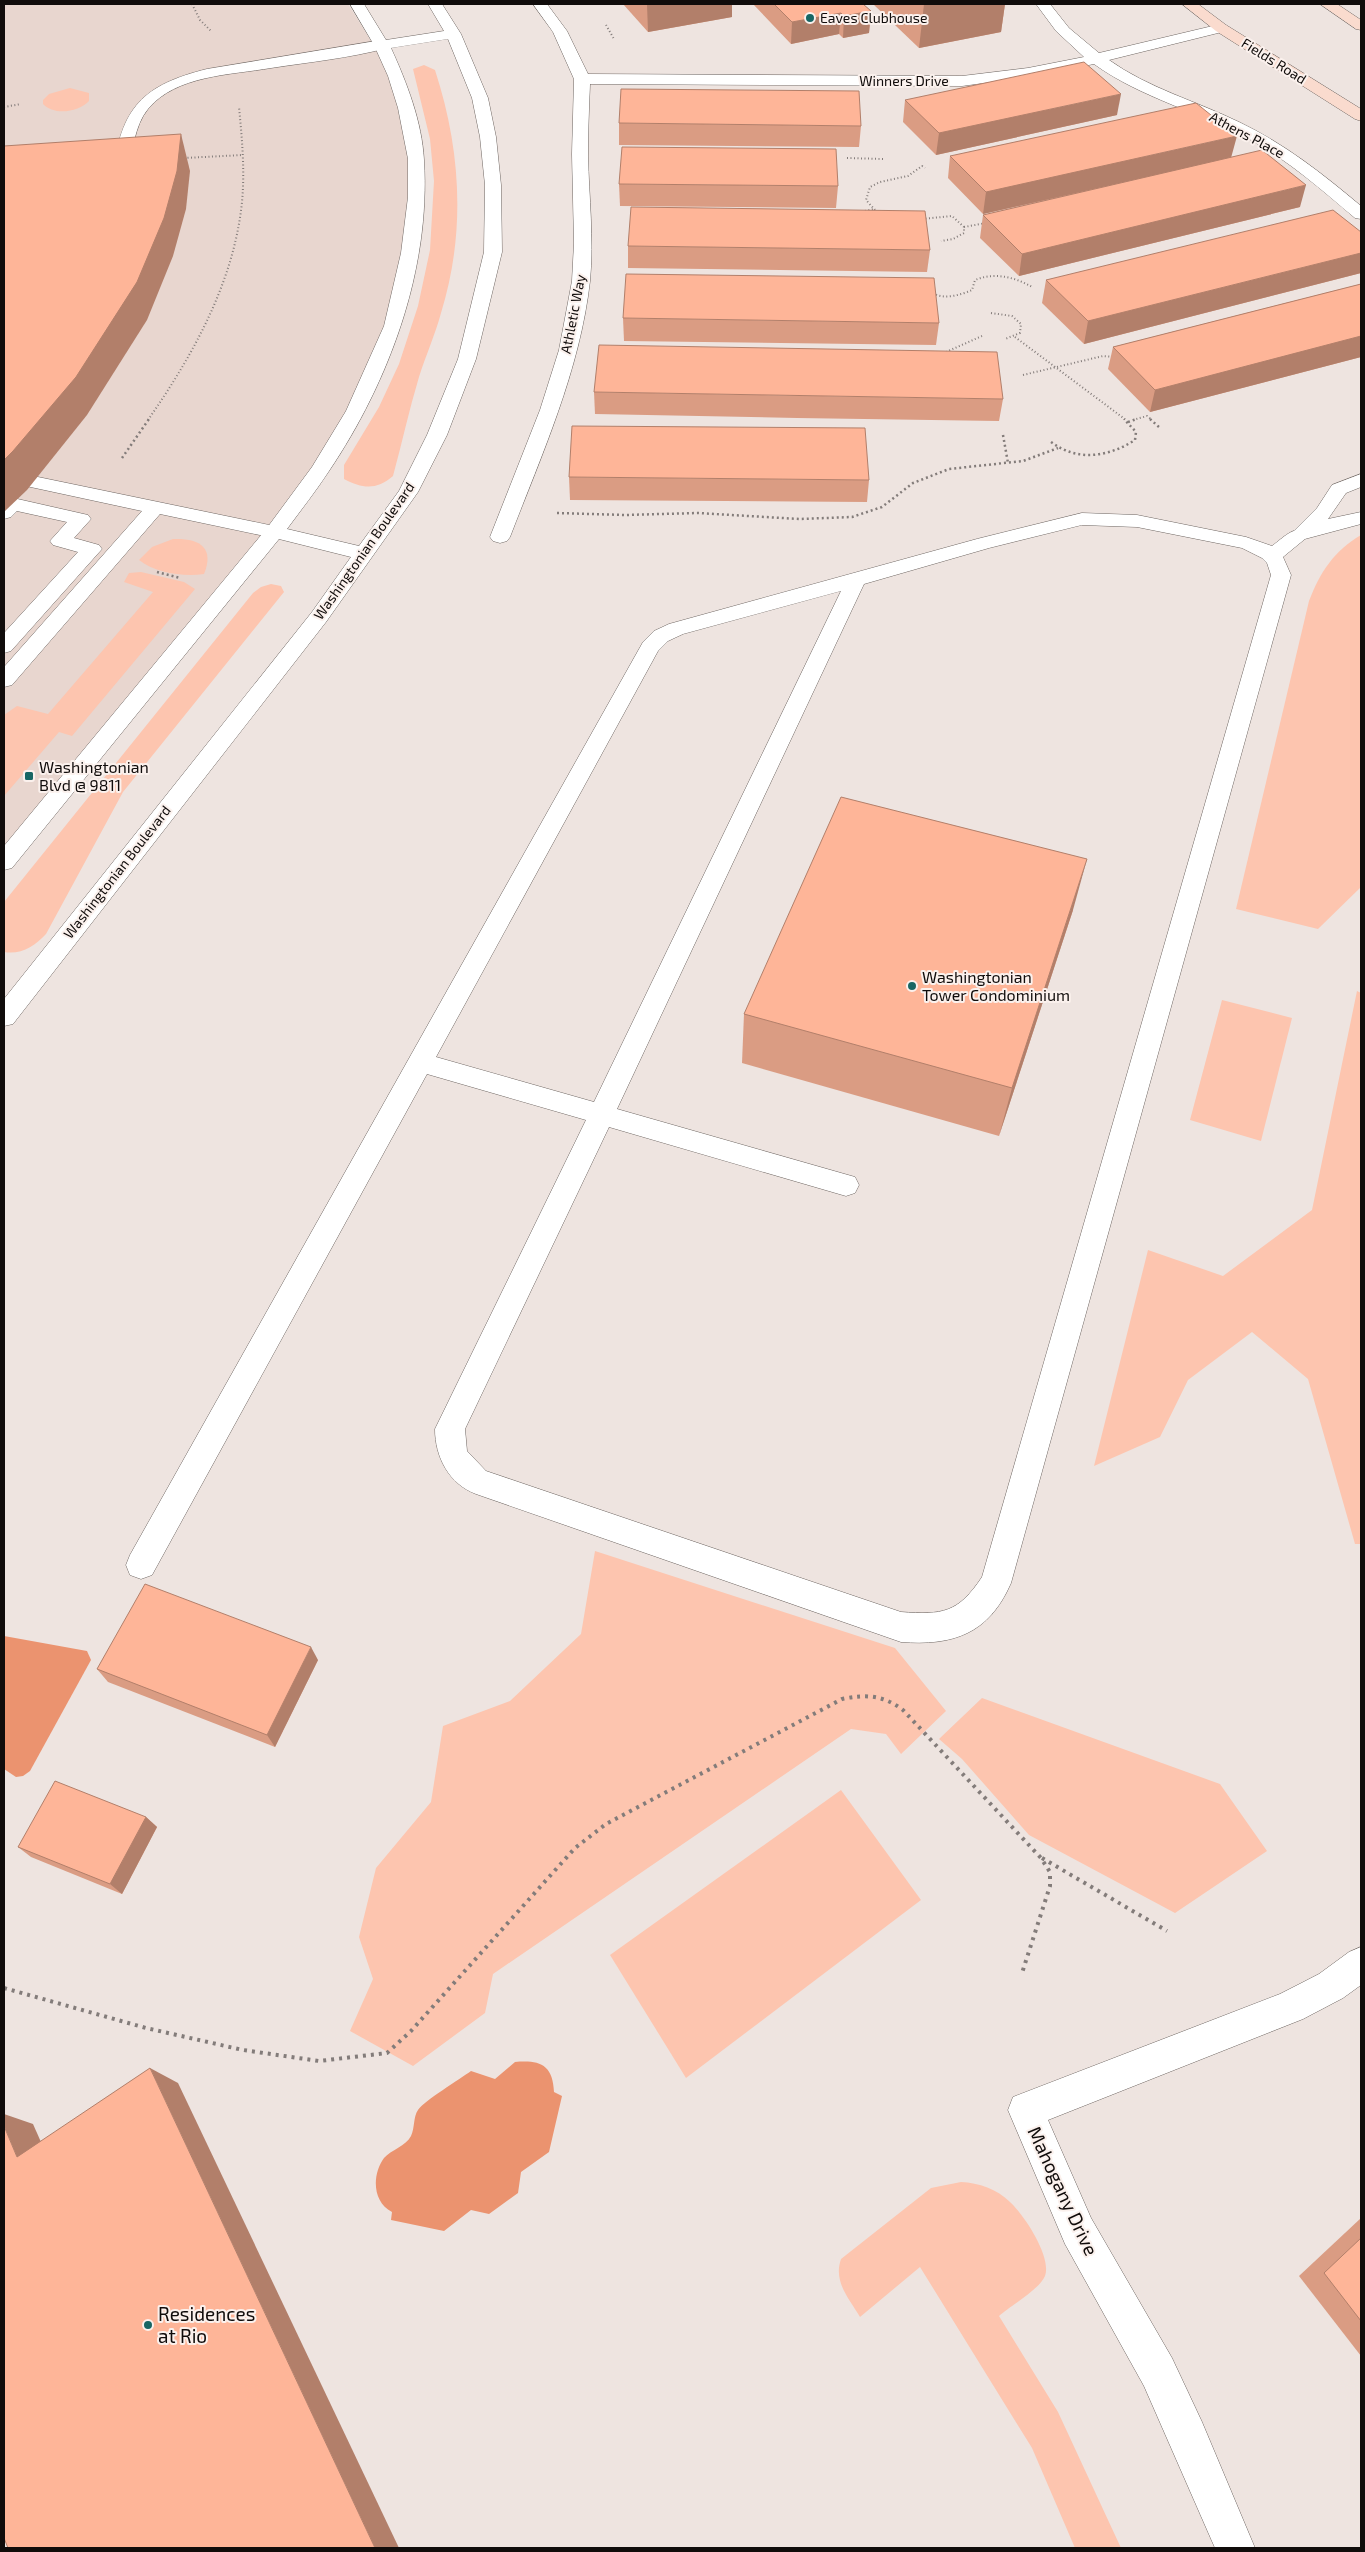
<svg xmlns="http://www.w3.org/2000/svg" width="1365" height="2552" font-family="'Exo 2',sans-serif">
	<rect width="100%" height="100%" fill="#eee4e0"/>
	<polygon fill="#e8d6cf" points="4,4 348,4 378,52 400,102 412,161 404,250 387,329 357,394 313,474 4,855"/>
	<g fill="#fdc5af">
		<path d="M424,65L435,70C461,150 466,232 441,313C435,335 426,355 419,377C409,410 402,443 393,476C377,490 363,489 344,479V465L379,407L399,364L418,306L430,250L434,181L430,139L413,69Z"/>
		<path d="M70,88L89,93V101C79,112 54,116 43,104V100L49,94Z"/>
		<path d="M1361,535V887L1318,929L1236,909L1309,601C1320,572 1334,551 1361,535Z"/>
		<path d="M173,539C199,538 215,547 204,574C184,577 155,573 139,560L152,547Z"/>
		<polygon points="141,572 184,582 195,589 72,736 59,732 4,796 4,715 17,706 48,714 153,592 124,582 129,573"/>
		<path d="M271,584L281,586L284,592L123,792L46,934C35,946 21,955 4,952V902L253,593L261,587Z"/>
		<polygon points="1357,991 1361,993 1361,1544 1355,1544 1308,1379 1252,1332 1188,1380 1160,1437 1094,1466 1148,1250 1223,1276 1312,1210"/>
		<polygon points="1222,1000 1292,1018 1261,1141 1190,1120"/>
		<polygon points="595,1551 895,1648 946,1711 901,1754 886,1734 851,1729 493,1974 485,2013 413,2066 350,2031 373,1979 359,1937 376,1868 431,1802 443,1726 510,1701 581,1634"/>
		<polygon points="982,1698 1220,1784 1267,1851 1175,1913 1029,1835 962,1759 939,1739"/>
		<polygon points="841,1790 921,1900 686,2078 610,1955"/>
		<path d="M961,2182C979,2183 997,2189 1010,2202C1024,2215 1052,2257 1045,2276C1040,2289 1010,2306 999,2316L1058,2412L1121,2548H1075L1032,2448L920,2267L860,2317C849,2298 833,2282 841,2259L931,2188Z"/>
	</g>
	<g fill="#eb936f">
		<polygon points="4,1636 87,1651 91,1660 30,1771 23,1776 16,1777 4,1769"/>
		<path d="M515,2062C539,2060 553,2064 554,2092L562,2096L549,2152L521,2172L518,2193L489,2214L471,2210L444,2231L391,2220L392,2212C372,2202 372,2174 384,2158C391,2150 406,2146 411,2136C415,2128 413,2117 418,2110C424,2101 460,2079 471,2071L495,2079Z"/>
	</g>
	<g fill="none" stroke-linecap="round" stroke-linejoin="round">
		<g stroke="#6f6763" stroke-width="1">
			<g id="service">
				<path d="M382,40L387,42L390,45L387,48C350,58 310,62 271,68C231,75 176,75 148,109C134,126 132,153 129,174L121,179L113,174C121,107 143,85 207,69Z"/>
				<polygon points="33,476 274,526 281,528 284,532 281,536 274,538 160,514 12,685 4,687 4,667 142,511 26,486 23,482 26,478"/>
				<path d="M1082,513L1137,515L1246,537L1272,546C1283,538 1293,526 1308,530L1311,534L1283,557L1291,575L1011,1583C989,1634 953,1646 901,1642L476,1494C449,1484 435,1457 435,1429L586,1120L427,1074L152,1575L141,1579L130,1575L126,1565L130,1555L643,642L654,631L669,624L977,539ZM1082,525L1137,527L1242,548L1262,558L1267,563L1271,575L982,1577C958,1613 943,1615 901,1612L486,1471L467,1451L465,1429L609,1127L846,1196L855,1193L859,1185L855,1177L617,1109L864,584L989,548ZM841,591L594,1102L436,1057L658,651L668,641L683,634Z"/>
			</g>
		</g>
		<g stroke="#6f6763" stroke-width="1">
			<polygon id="pedestrian" points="13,498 88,515 91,519 74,538 99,545 102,549 11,651 4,653 4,633 78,552 53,545 50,541 67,522 17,511 11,517 4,519 4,502"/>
		</g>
		<g stroke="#6f6763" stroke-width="1">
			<g id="minor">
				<path d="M533,4H547L567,31L588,74L962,76L1028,68L1084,57L1056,31L1036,4H1050L1069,28L1099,53L1221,24L1226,25L1228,28L1226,31L1109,60C1148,88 1196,101 1239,122C1285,144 1323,174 1361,206V219L1355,218C1322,190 1289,161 1251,140C1200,112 1141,98 1094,64L1028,77L962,86L590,84C589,108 588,132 588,156C589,197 594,239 590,281C580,370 542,454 510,537L507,541L500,543L493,541L490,537L540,410L559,350L572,281L574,243L572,154L574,79L553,32Z"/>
				<polygon points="1361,474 1361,487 1346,493 1328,519 1361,512 1361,524 1301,540 1294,538 1291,534 1317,508 1332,485"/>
				<polygon points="1361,1947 1361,1985 1343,1998 1303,2019 1048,2120 1091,2218 1172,2358 1202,2422 1255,2548 1215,2548 1144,2386 1065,2244 1008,2110 1013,2097 1280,1994 1319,1974 1349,1952"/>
			</g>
		</g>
		<g stroke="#6f6763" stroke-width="1">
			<path id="tertiary" d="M350,4H364L386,40L444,31L428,4H442L461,34L488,98L496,137L501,185L502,252L476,359L447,435L418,492L326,622L13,1024L4,1026V999L312,612L351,557L279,539L12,868L4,870V846L267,528L312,467L346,411L384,326L401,253L408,197V159L398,108L388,76L374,45ZM448,39L472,98L480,137L485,185L484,252L458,359L427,435L399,491L359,546L287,529C301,510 316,491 329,471C389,382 431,269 424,160C422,122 407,83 391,48Z"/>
		</g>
		<g stroke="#6f6763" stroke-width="1">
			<g id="secondary">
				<polygon points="1182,4 1198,4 1226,25 1361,109 1361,121 1355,119 1216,31"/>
				<polygon points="1320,4 1337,4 1361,20 1361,30 1356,29"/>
			</g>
		</g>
		<g stroke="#837c7a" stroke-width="2" stroke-dasharray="1 2.5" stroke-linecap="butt">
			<polyline points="192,4 200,20 211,31"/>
			<polyline points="606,25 614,39"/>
			<polyline points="4,107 21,104"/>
			<polyline points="184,158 243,155"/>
			<polyline points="847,158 883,159"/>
			<polyline points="875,210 866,200 870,187 880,182 908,176 922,166 925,168"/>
			<polyline points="865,211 874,209"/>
			<polyline points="922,219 952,216 964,227 964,233 953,239 941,241"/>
			<polyline points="964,227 986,223"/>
			<path d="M933,293C943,300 961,295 972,290L975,280C994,272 1015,277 1032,287"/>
			<polyline points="991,313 1012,316 1021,324 1020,333 1005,339"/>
			<polyline points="1015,337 1126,420"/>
			<polyline points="946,352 982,336"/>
			<polyline points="1023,375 1103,356 1114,357"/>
			<path d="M148,420C193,355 234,282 242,202C245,170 242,139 239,107"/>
			<polyline points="1133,420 1147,416 1152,420"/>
		</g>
		<g stroke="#837c7a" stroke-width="2.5" stroke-dasharray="2 3" stroke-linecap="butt">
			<polyline points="1150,419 1160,428"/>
			<polyline points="1128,422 1137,419"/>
			<polyline points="1003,435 1008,463"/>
			<path d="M1051,442C1078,462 1108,457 1135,440L1136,432L1124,419"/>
			<polyline points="122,458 149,419"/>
			<polyline points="557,513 625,515 698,513 799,519 852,517 882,507 913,483 949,469 1023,461 1058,448"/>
			<polyline points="157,572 180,578"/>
		</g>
		<g stroke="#837c7a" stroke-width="4" stroke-dasharray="3 5" stroke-linecap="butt">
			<polyline points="1042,1858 1167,1931"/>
			<path d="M4,1988L146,2028L243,2050L319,2061L387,2053L411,2031L575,1848L606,1824L842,1699C866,1694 883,1695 903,1710L1041,1858L1050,1872V1886L1022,1973"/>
		</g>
		<use href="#service" fill="#fff" fill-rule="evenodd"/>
		<use href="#pedestrian" fill="#fff" fill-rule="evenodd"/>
		<use href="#minor" fill="#fff" fill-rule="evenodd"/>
		<use href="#tertiary" fill="#fff" fill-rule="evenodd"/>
		<use href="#secondary" fill="#fadbce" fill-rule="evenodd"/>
	</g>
	<g fill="#da9c83">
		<polygon points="623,4 732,4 732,17 648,32"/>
		<polygon points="753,4 863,4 871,11 869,33 843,38 839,34 791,44"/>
		<polygon points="873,4 1005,4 1001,32 919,48"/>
		<polygon points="905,100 1117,115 936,155 903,122"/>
		<polygon points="619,123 861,126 859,147 619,145"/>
		<polygon points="950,156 1231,157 1300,207 1019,276 980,238 983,215 1115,185 983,214 948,178"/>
		<polygon points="619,184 838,186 836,208 620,206"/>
		<polygon points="1361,232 1361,273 1084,344 1042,303 1046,280"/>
		<polygon points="628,246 930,250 927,272 628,268"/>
		<polygon points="1361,284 1361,357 1150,412 1108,369 1113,347"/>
		<polygon points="623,318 939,323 936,345 624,341"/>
		<polygon points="594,392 1003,399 999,421 797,418 595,414"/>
		<polygon points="569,477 869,480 867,502 570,500"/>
		<polygon points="1073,910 999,1136 742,1063 744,1014"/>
		<polygon points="318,1660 275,1747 108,1682 97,1669"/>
		<polygon points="146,1817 157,1827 122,1894 31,1857 18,1847"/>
		<polygon points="1361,2218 1361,2356 1299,2276"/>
	</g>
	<g fill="#b27f6a">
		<polygon points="647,4 732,4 732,17 648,32"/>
		<polygon points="924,4 1005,4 1001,32 919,48"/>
		<polygon points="871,11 869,33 843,38 844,16"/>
		<polygon points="841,13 839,34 791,44 792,22"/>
		<polygon points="1121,94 1117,115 936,155 939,133"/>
		<polygon points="181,134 190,171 186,209 173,256 147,320 87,415 27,490 4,512 4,460"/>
		<polygon points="1237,136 1231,158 983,214 986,192"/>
		<polygon points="1306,185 1300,207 1019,276 1022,254"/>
		<polygon points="1361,253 1361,273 1084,344 1088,321"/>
		<polygon points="1361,336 1361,357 1150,412 1155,390"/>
		<polygon points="1087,859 1073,910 999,1136 1012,1088"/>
		<polygon points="311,1647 318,1660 275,1747 267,1735"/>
		<polygon points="146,1817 157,1827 122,1894 110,1884"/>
		<polygon points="150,2068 178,2083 399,2548 375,2548"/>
		<polygon points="4,2114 33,2124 52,2167 17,2157 4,2126"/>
	</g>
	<g fill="#feb598" stroke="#b27f6a">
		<polygon points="774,4 863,4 871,11 844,16 841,13 792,22"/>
		<polygon points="1084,62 1121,94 939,133 905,100"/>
		<polygon points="621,89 859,91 861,126 619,123"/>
		<polygon points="1196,103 1237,136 986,192 950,156"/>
		<polygon points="181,134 177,171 164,218 137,282 76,377 13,451 4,460 4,146"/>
		<polygon points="622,147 836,149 838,186 619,184"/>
		<polygon points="1262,150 1306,185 1022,254 983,215"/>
		<polygon points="631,207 925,211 930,250 628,246"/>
		<polygon points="1333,210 1361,232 1361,253 1088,321 1046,280"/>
		<polygon points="626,274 934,278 939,323 623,318"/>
		<polygon points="1361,284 1361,336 1155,390 1113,347"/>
		<polygon points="599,345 997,352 1003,399 594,392"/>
		<polygon points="572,426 865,428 869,480 569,477"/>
		<polygon points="841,797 1087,859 1012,1088 744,1014"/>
		<polygon points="145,1584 311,1647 267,1735 97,1669"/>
		<polygon points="55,1781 146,1817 110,1884 18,1847"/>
		<polygon points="150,2068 375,2548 8,2548 4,2538 4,2126 17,2157"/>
		<polygon points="1361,2238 1361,2321 1324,2273"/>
	</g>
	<g fill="#186664" stroke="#fbf1ed" stroke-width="2">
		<circle cx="810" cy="18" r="5"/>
		<rect x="24" y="771" width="10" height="10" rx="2.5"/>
		<circle cx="912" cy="986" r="5"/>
		<circle cx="148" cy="2325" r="5"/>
	</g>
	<g text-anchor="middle" stroke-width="4" stroke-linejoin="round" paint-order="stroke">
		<g font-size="14" fill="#100c0b" stroke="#fbf1ed" text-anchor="start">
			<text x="820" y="23">Eaves Clubhouse</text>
		</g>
		<g font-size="14" fill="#100c0b" stroke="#fbf1ed">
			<text transform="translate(1274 61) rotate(32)" y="5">Fields Road</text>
			<text x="904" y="86">Winners Drive</text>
			<text transform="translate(1247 135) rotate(28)" y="5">Athens Place</text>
			<text transform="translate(573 314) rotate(-79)" y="5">Athletic Way</text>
			<text transform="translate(364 551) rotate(-55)" y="5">Washingtonian Boulevard</text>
			<text transform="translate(117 872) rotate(-52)" y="5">Washingtonian Boulevard</text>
		</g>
		<g font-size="16" fill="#100c0b" stroke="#fbf1ed" text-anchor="start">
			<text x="39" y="773">Washingtonian<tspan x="39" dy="18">Blvd @ 9811</tspan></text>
			<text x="922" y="983">Washingtonian<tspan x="922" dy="18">Tower Condominium</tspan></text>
		</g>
		<g font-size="19" fill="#100c0b" stroke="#fbf1ed">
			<text transform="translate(1063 2191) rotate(65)" y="7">Mahogany Drive</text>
		</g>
		<g font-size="19" fill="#100c0b" stroke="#fbf1ed" text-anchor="start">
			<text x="158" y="2321">Residences<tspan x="158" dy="22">at Rio</tspan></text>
		</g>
	</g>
	<rect width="1365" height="2552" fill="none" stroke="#100c0b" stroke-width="10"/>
</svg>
